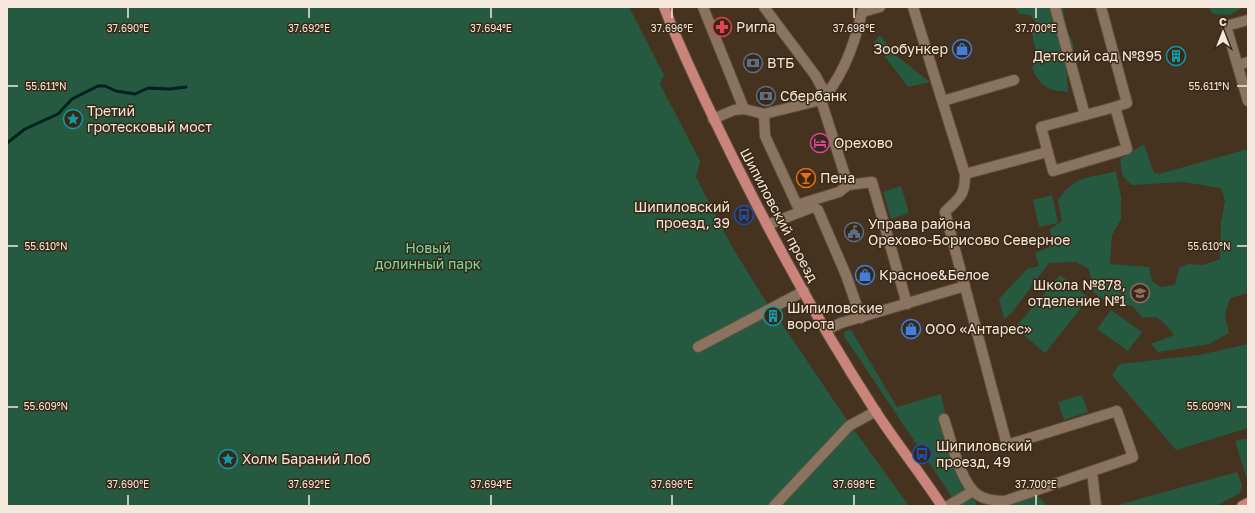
<svg xmlns="http://www.w3.org/2000/svg" width="1255" height="513" font-family="'Golos Text',sans-serif">
	<rect width="100%" height="100%" fill="#45321f"/>
	<g fill="#255a41">
		<polygon points="7,7 629,7 664,75 660,84 700,161 696,177 731,245 768,305 774,312 849,423 909,506 7,506"/>
		<path d="M1014,7H1063L1066,29L1073,42L1074,57L1067,77L1068,92C1046,90 1042,88 1032,68L1037,56L1032,34L1038,24L1030,15L1020,14Z"/>
		<polygon points="1208,7 1243,7 1230,15 1213,14"/>
		<polygon points="880,35 898,57 930,82 908,87 874,42"/>
		<path d="M1144,144L1154,173L1159,174L1248,149V293L1230,298L1225,315L1229,333L1209,344L1158,352L1151,344L1174,335L1165,324L1156,317L1142,318L1133,306L1110,304L1094,293L1089,269L1076,262L1049,263L1011,314L1004,319L999,299L1027,269L1039,266L1035,253L1049,247L1051,236L1050,229L1062,221L1058,200C1076,174 1089,179 1116,171L1121,197V219L1112,235L1110,264L1149,267L1152,281L1161,287L1175,285L1179,268L1188,264L1204,265L1220,259L1221,223L1225,201L1221,188L1184,182L1132,185L1122,175L1120,159Z"/>
		<polygon points="901,186 909,213 891,219 883,192"/>
		<polygon points="1052,195 1058,223 1039,227 1033,200"/>
		<polygon points="1060,275 1089,298 1045,353 1015,328"/>
		<polygon points="1111,310 1142,332 1128,351 1097,329"/>
		<polygon points="851,330 897,407 941,394 947,421 977,506 958,506 844,336 845,331"/>
		<polygon points="1248,344 1248,428 1176,450 1112,375 1120,364 1199,355"/>
		<polygon points="1082,395 1088,412 1064,420 1058,402"/>
		<polygon points="1248,438 1248,482 1235,441"/>
		<polygon points="1237,472 1242,485 1240,493 1216,506 1114,506"/>
		<polygon points="1037,495 1047,506 1005,506"/>
	</g>
	<g fill="none" stroke-linecap="round" stroke-linejoin="round">
		<polyline stroke="#002022" stroke-width="3" points="7,143 25,129 58,114 72,99 98,86 105,86 116,91 135,94 148,88 170,89 186,87"/>
		<g stroke="#5f4f3e" stroke-width="12">
			<g id="minor">
				<polyline points="703,7 744,109"/>
				<polyline points="764,7 815,75 826,95"/>
				<path d="M913,7L965,174C965,196 960,197 945,212L1007,445L1117,411L1133,457L1005,501C996,501 985,500 978,495C960,483 951,439 944,419"/>
				<polyline points="1055,7 1085,115"/>
				<polyline points="1101,7 1127,103 1115,107"/>
				<polyline points="1248,20 1226,26 1248,101"/>
				<polyline points="1238,65 1248,62"/>
				<polyline points="943,101 1014,80"/>
				<polygon points="1115,107 1127,149 1053,171 1041,127"/>
				<polyline points="764,114 765,136 797,205 839,192 848,185 821,100"/>
				<path d="M713,119L734,110L744,109L764,114L821,100C843,78 855,42 862,12L880,7"/>
				<polyline points="965,174 1047,152"/>
				<polyline points="848,185 872,182 907,304"/>
				<polyline points="767,225 813,207 818,210 846,275 861,318"/>
				<polyline points="826,330 841,323 965,286"/>
				<polyline points="698,347 804,291"/>
				<polyline points="1092,472 1096,506"/>
				<polyline points="774,506 849,426 876,411"/>
				<polyline points="948,506 973,491"/>
			</g>
		</g>
		<g stroke="#5f4f3e" stroke-width="12">
			<g id="major">
				<path d="M664,7C686,63 713,118 740,172C781,254 826,335 876,412C897,444 921,474 942,506"/>
				<polyline points="1242,506 1248,503"/>
			</g>
		</g>
		<use href="#minor" stroke="#8a745f" stroke-width="10"/>
		<use href="#major" stroke="#cb847c" stroke-width="10"/>
	</g>
	<path fill="none" stroke="#f4e8dc" stroke-width="1.5" d="M128,8V18M309,8V18M491,8V18M672,8V18M854,8V18M1036,8V18M8,86H18M1237,86H1247M8,246H18M1237,246H1247M8,407H18M1237,407H1247M128,495V505M309,495V505M491,495V505M672,495V505M854,495V505M1036,495V505"/>
	<defs>
		<g id="pharmacy-ring" transform="scale(1)"><circle r="9.5" fill="#3a2815" stroke="#e0444e" stroke-width="1.5"/><path d="M-2-6h4v4h4v4h-4v4h-4v-4h-4v-4h4Z" fill="#e0444e"/></g>
		<g id="shop-ring" transform="scale(1)"><circle r="9.5" fill="#3a2815" stroke="#3f7fe0" stroke-width="1.5"/><path d="M-5-2.5h2.3a2.7 3.5 0 0 1 5.4 0H5L5.5 6h-11ZM-1.5-2.5h3a1.5 2.3 0 0 0-3 0Z" fill="#3f7fe0"/></g>
		<g id="building-ring" transform="scale(1)"><circle r="9.5" fill="#3a2815" stroke="#0f9aa8" stroke-width="1.5"/><path d="M-4-6H4V6H1V3H-1V6H-4ZM-2.5-4.3h1.7v1.8h-1.7ZM.8-4.3h1.7v1.8H.8ZM-2.5-1h1.7V.8h-1.7ZM.8-1h1.7V.8H.8Z" fill="#0f9aa8"/></g>
		<g id="bank-ring" transform="scale(1)"><circle r="9.5" fill="#3a2815" stroke="#5c6f8a" stroke-width="1.5"/><path d="M-6-4H6V4H-6ZM0-2.3a2.3 2.3 0 1 0 0 4.6a2.3 2.3 0 1 0 0-4.6Z" fill="#5c6f8a"/></g>
		<g id="sight-ring" transform="scale(1)"><circle r="9.5" fill="#3a2815" stroke="#0f9aa8" stroke-width="1.5"/><path d="M0-6L1.8-2.2L6-1.7L2.9 1.2L3.7 5.4L0 3.3L-3.7 5.4L-2.9 1.2L-6-1.7L-1.8-2.2Z" fill="#0f9aa8"/></g>
		<g id="hotel-ring" transform="scale(1)"><circle r="9.5" fill="#3a2815" stroke="#d1479c" stroke-width="1.5"/><path d="M-6-4.5h1.5V1H6V5H4.5V3h-9V5H-6ZM-4 0a1.8 1.8 0 1 1 3.6 0ZM.5 0V-2.5h3Q6-2.5 6 0Z" fill="#d1479c"/></g>
		<g id="bar-ring" transform="scale(1)"><circle r="9.5" fill="#3a2815" stroke="#e8710a" stroke-width="1.5"/><path d="M-6-5H6L.8 .8V4.5H3.5V6h-7V4.5H-.8V.8Z" fill="#e8710a"/></g>
		<g id="bus-ring" transform="scale(1)"><circle r="9.5" fill="#3a2815" stroke="#1a4fb4" stroke-width="1.5"/><path d="M-5-6H5V4H4V6H2V4H-2V6H-4V4H-5ZM-3.5-4V0h7V-4ZM-3.5 1.2v1.5H-2V1.2ZM2 1.2v1.5H3.5V1.2Z" fill="#1a4fb4"/></g>
		<g id="civic-ring" transform="scale(1)"><circle r="9.5" fill="#3a2815" stroke="#5c6f8a" stroke-width="1.5"/><path d="M-.6-6.5H3V-4.5H.6V-3L4-1V1h2V6H-6V1h2V-1L-.6-3ZM-1.2 2.5V6h2.4V2.5Z" fill="#5c6f8a"/></g>
		<g id="school-ring" transform="scale(1)"><circle r="9.5" fill="#3a2815" stroke="#8d6e63" stroke-width="1.5"/><path d="M0-5L7-2L0 1L-7-2ZM-4 1L0 2.5L4 1V4Q0 6-4 4Z" fill="#8d6e63"/></g>
	</defs>
	<g fill-rule="evenodd">
		<use href="#pharmacy-ring" x="722" y="27"/>
		<use href="#shop-ring" x="962" y="49"/>
		<use href="#building-ring" x="1176" y="56"/>
		<use href="#bank-ring" x="753" y="63"/>
		<use href="#bank-ring" x="766" y="96"/>
		<use href="#sight-ring" x="73" y="119"/>
		<use href="#hotel-ring" x="820" y="143"/>
		<use href="#bar-ring" x="806" y="178"/>
		<use href="#bus-ring" x="744" y="215"/>
		<use href="#civic-ring" x="854" y="232"/>
		<use href="#shop-ring" x="865" y="275"/>
		<use href="#school-ring" x="1140" y="293"/>
		<use href="#building-ring" x="773" y="316"/>
		<use href="#shop-ring" x="911" y="329"/>
		<use href="#bus-ring" x="922" y="454"/>
		<use href="#sight-ring" x="228" y="459"/>
	</g>
	<g text-anchor="middle" stroke-width="3" stroke-linejoin="round" paint-order="stroke">
		<g font-size="14" fill="#f4e8dc" stroke="#3a2815" text-anchor="start">
			<text x="736" y="32">Ригла</text>
			<text x="948" y="54" text-anchor="end">Зообункер</text>
			<text x="1162" y="61" text-anchor="end">Детский сад №895</text>
			<text x="767" y="68">ВТБ</text>
			<text x="780" y="101">Сбербанк</text>
			<text x="87" y="116">Третий<tspan x="87" dy="16">гротесковый мост</tspan></text>
			<text x="834" y="148">Орехово</text>
			<text x="820" y="183">Пена</text>
			<text x="730" y="212" text-anchor="end">Шипиловский<tspan x="730" dy="16">проезд, 39</tspan></text>
			<text x="868" y="229">Управа района<tspan x="868" dy="16">Орехово-Борисово Северное</tspan></text>
			<text x="879" y="280">Красное&amp;Белое</text>
			<text x="1126" y="290" text-anchor="end">Школа №878,<tspan x="1126" dy="16">отделение №1</tspan></text>
			<text x="787" y="313">Шипиловские<tspan x="787" dy="16">ворота</tspan></text>
			<text x="925" y="334">ООО «Антарес»</text>
			<text x="936" y="451">Шипиловский<tspan x="936" dy="16">проезд, 49</tspan></text>
			<text x="242" y="464">Холм Бараний Лоб</text>
		</g>
		<g font-size="14" fill="#f4e8dc" stroke="#3a2815">
			<text transform="translate(779 215) rotate(62)" y="5">Шипиловский проезд</text>
		</g>
		<g font-size="14" fill="#74dca9" stroke="#3a2815">
			<text x="428" y="253">Новый<tspan x="428" dy="16">долинный парк</tspan></text>
		</g>
	</g>
	<g font-size="10" text-anchor="middle" fill="#f4e8dc" stroke="#3a2815" stroke-width="3" stroke-linejoin="round" paint-order="stroke">
		<text x="128" y="32">37.690°E</text>
		<text x="309" y="32">37.692°E</text>
		<text x="491" y="32">37.694°E</text>
		<text x="672" y="32">37.696°E</text>
		<text x="854" y="32">37.698°E</text>
		<text x="1036" y="32">37.700°E</text>
		<text x="46" y="90">55.611°N</text>
		<text x="1209" y="90">55.611°N</text>
		<text x="46" y="250">55.610°N</text>
		<text x="1209" y="250">55.610°N</text>
		<text x="46" y="410">55.609°N</text>
		<text x="1209" y="410">55.609°N</text>
		<text x="128" y="488">37.690°E</text>
		<text x="309" y="488">37.692°E</text>
		<text x="491" y="488">37.694°E</text>
		<text x="672" y="488">37.696°E</text>
		<text x="854" y="488">37.698°E</text>
		<text x="1036" y="488">37.700°E</text>
	</g>
	<rect width="1255" height="513" fill="none" stroke="#f4e8dc" stroke-width="16"/>
	<g transform="translate(1223 32)" stroke="#3a2815" stroke-width="3" paint-order="stroke">
	<path d="M0-3L7 15L0 10L-7 15Z" fill="#f4e8dc"/>
	<text y="-6" font-size="11" font-weight="bold" text-anchor="middle" fill="#f4e8dc">С</text>
	</g>
</svg>
